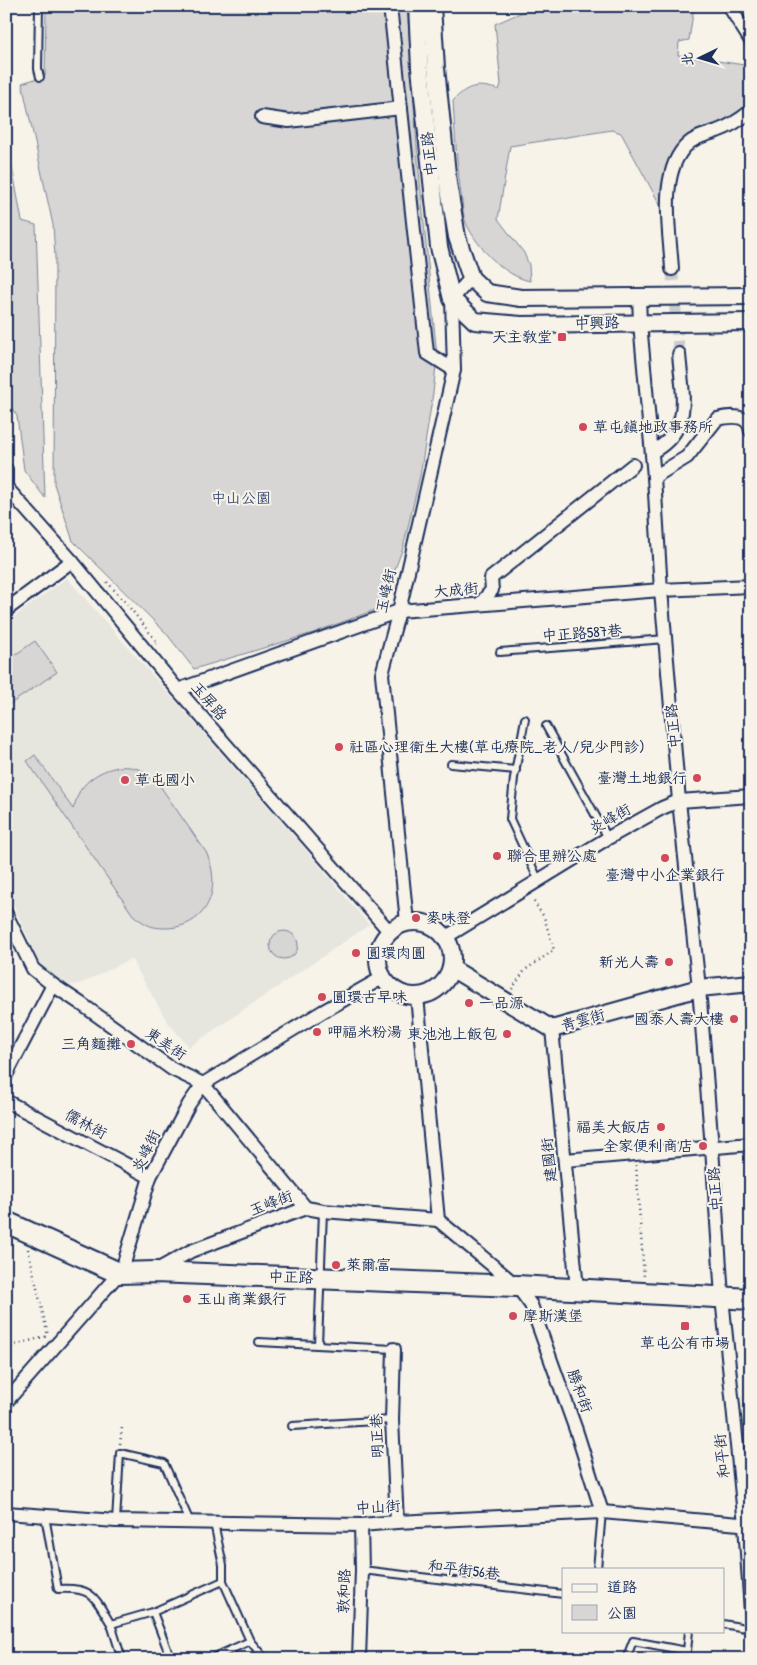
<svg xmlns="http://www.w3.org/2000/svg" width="757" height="1665" font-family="'Patrick Hand','LXGW WenKai TC',sans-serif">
	<rect width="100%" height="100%" fill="#f7f3e8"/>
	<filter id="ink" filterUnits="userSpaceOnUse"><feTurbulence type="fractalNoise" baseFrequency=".02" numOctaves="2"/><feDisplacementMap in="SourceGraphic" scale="10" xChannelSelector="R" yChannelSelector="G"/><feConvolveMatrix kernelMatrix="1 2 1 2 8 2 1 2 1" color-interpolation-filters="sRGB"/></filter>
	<g filter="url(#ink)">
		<polygon fill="#e6e5de" points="67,578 306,850 369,925 189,1047 167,1021 131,959 82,983 71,985 61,983 50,977 41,967 6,888 6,623"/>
		<g fill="#d7d6d4" stroke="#798299">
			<polygon points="46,6 407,6 418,161 437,357 433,393 420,476 403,548 380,608 313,633 194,669 166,633 73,541 54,484 55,257 53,225 22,83 45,76"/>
			<path d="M536,6H583L589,11L595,12L671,9L672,6H694L689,40L679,42L678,55L751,66V116L703,139L679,156L665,214L621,133L612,130L510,146L498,219L524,253L529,265L530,281C504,276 477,247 466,223C463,217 463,208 462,201C457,168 455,135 453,101C467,85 478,83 499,90L501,84L495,24Z"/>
			<polygon points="6,134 22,221 36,225 45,498 24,470 17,416 6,399"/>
			<polygon points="35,641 57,672 6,707 6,661"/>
			<path d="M35,755L73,809C76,802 77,794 82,788C94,772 119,762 138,769C147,772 154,780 160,786L206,852C222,885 210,925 169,928C161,928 153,928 146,924C142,922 137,918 133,915L27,761Z"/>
			<circle cx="284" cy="945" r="14"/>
		</g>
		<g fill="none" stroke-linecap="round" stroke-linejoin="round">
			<polyline stroke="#cbcccc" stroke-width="12" stroke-dasharray="12 6" stroke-linecap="butt" points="672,269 679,354"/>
			<g stroke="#1b2f5e" stroke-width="10">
				<g id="service">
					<polyline points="39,6 38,69 40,77"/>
					<polyline points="6,464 9,469 9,489"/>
					<polyline points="500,652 666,639"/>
					<polyline points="525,719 514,778 510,819 539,881"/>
					<polyline points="546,726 608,838"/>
					<polyline points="451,764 516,770"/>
					<polyline points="259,1342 394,1349"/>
					<polyline points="318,1345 323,1211"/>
					<polyline points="292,1426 392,1420"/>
					<path d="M45,1516L58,1589C94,1587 94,1597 111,1624L153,1612L223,1581"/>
					<polyline points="116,1521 120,1453 164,1463 190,1522"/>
					<polyline points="214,1523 223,1565 223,1581 250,1641"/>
					<polyline points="597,1569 602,1512"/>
					<polyline points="362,1570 563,1594"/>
					<polyline points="153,1612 171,1659"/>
					<polyline points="111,1624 122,1659"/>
					<polyline points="723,1624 751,1629"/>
					<polyline points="210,1659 250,1641 265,1659"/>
					<polyline points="626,1659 633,1641 687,1651 689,1631"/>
				</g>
			</g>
			<g stroke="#1b2f5e" stroke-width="16">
				<g id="minor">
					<polyline points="390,6 427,353 454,370"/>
					<polyline points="729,6 751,41"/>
					<polyline points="262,117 289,121 401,108"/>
					<path d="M672,269C670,232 657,170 689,143C697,136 707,135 717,131C729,127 741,119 751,111"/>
					<polyline points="639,296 640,323 654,477 661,590 679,801 699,988 712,1148 722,1297 745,1525 751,1611"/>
					<path d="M652,452C694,429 682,394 679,354"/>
					<path d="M654,477L687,457L717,419C726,417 742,414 748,423C750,425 750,428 751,431"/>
					<polyline points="6,487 72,561 178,690 389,931"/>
					<polyline points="480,604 492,590 491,578 633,465"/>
					<polyline points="6,610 72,561"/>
					<polyline points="178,690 399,611 661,590 751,586"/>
					<polyline points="6,914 33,969 53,985 80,1003 172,1069 203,1084 306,1208"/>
					<polyline points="407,922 382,674 399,611 454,370 452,299 471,278"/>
					<polyline points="446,937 608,838 662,808 679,801 751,796"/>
					<polyline points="417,996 438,1220 517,1286 531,1305 576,1430 602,1512"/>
					<polyline points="552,1029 577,1289"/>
					<polyline points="6,1075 53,985"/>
					<polyline points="6,1101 150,1177"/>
					<polyline points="565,1160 751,1144"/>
					<polyline points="157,1270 191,1251 306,1208 323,1211 438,1220"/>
					<polyline points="394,1349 392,1420 397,1522"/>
					<polyline points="6,1402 122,1270 150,1177 189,1104 203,1084 322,1012 382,978"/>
					<polyline points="6,1513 116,1521 361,1525 397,1522 602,1512 751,1525"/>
					<polyline points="359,1659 362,1570 361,1525"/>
				</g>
			</g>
			<g stroke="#1b2f5e" stroke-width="20">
				<g id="tertiary">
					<polyline points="417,6 420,68 439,247 452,299 475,321 521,325 751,322"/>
					<polyline points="432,6 436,68 448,183 457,237 471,278 487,293 521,298 751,296"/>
					<circle cx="415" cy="959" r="37"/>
					<polyline points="451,968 552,1029 699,988 751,983"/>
				</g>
			</g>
			<g stroke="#1b2f5e" stroke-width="24">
				<polyline id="primary" points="6,1222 119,1273 155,1272 517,1286 751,1299"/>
			</g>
			<g stroke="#1b2f5e" stroke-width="2.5" stroke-dasharray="1 4" stroke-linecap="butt">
				<polyline points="107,582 126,603 157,642 156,644"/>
				<polyline points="512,989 525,970 554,950 544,917 532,899"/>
				<polyline points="636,1165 644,1277"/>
				<polyline points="28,1249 48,1336"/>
				<polyline points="6,1347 48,1336"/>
				<polyline points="120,1444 122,1427"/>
			</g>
			<use href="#service" stroke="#f7f3e8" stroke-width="6"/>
			<use href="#minor" stroke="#f7f3e8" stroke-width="12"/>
			<use href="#tertiary" stroke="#f7f3e8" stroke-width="16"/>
			<use href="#primary" stroke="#f7f3e8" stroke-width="20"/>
		</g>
	</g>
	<g fill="#d1495b" stroke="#f7f3e8" stroke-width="2">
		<rect x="557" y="332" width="10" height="10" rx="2.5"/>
		<circle cx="583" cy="427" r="5"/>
		<circle cx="339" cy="747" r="5"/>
		<circle cx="697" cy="778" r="5"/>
		<circle cx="125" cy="780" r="5"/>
		<circle cx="497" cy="856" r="5"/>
		<circle cx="665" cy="858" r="5"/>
		<circle cx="416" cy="918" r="5"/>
		<circle cx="356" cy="953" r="5"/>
		<circle cx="669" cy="962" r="5"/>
		<circle cx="322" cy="997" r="5"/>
		<circle cx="469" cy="1003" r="5"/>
		<circle cx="734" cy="1019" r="5"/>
		<circle cx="317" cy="1032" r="5"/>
		<circle cx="507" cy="1034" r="5"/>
		<circle cx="131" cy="1044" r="5"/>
		<circle cx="661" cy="1127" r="5"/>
		<circle cx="703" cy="1146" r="5"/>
		<circle cx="336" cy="1265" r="5"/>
		<circle cx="187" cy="1299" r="5"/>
		<circle cx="513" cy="1316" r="5"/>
		<rect x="680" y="1321" width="10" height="10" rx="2.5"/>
	</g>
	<g text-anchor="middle" stroke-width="4" stroke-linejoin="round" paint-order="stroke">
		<g font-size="15" fill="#1b2f5e" stroke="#f7f3e8">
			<text transform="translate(429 154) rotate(-96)" y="5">中正路</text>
			<text transform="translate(597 323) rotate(-1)" y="5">中興路</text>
			<text transform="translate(456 590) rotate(-5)" y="5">大成街</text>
			<text transform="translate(386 591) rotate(-77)" y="5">玉峰街</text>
			<text transform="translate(582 633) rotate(-4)" y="5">中正路587巷</text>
			<text transform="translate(209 701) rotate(49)" y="5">玉屏路</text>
			<text transform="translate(673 726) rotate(-95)" y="5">中正路</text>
			<text transform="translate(610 819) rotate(-30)" y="5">炎峰街</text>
			<text transform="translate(583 1020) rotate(-16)" y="5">青雲街</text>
			<text transform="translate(166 1044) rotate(34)" y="5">東美街</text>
			<text transform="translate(86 1124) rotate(28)" y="5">儒林街</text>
			<text transform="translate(146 1151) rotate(-64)" y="5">炎峰街</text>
			<text transform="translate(549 1160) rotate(-96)" y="5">建國街</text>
			<text transform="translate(715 1189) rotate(-94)" y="5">中正路</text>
			<text transform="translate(271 1203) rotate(-21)" y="5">玉峰街</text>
			<text transform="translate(291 1277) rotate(2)" y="5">中正路</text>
			<text transform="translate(580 1391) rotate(70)" y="5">勝和街</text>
			<text transform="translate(377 1436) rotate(-92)" y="5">明正巷</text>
			<text transform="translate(722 1456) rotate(-96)" y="5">和平街</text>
			<text transform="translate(378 1507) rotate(-3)" y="5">中山街</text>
			<text transform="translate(464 1570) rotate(7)" y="5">和平街56巷</text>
			<text transform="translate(344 1591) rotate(-88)" y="5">敦和路</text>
		</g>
		<g font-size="15" fill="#1b2f5e" stroke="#f7f3e8" text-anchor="start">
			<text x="552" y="342" text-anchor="end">天主教堂</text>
			<text x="593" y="432">草屯鎮地政事務所</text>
			<text x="349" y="752">社區心理衛生大樓(草屯療院_老人/兒少門診)</text>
			<text x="687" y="783" text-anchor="end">臺灣土地銀行</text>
			<text x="135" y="785">草屯國小</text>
			<text x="507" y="861">聯合里辦公處</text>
			<text x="665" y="880" text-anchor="middle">臺灣中小企業銀行</text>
			<text x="426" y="923">麥味登</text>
			<text x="366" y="958">圓環肉圓</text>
			<text x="659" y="967" text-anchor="end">新光人壽</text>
			<text x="332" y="1002">圓環古早味</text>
			<text x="479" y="1008">一品源</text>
			<text x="724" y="1024" text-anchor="end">國泰人壽大樓</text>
			<text x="327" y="1037">呷福米粉湯</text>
			<text x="497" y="1039" text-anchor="end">東池池上飯包</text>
			<text x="121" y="1049" text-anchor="end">三角麵攤</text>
			<text x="651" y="1132" text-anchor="end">福美大飯店</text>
			<text x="693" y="1151" text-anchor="end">全家便利商店</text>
			<text x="346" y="1270">萊爾富</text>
			<text x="197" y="1304">玉山商業銀行</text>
			<text x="523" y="1321">摩斯漢堡</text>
			<text x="685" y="1348" text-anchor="middle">草屯公有市場</text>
		</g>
		<g font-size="15" fill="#415076" stroke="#f7f3e8">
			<text x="241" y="503">中山公園</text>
		</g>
	</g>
	<rect width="757" height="1665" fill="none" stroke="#f7f3e8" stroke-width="25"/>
	<rect x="12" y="12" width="732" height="1640" fill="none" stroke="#1b2f5e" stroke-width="2" filter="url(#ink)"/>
	<rect x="562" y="1568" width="162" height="65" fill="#f7f3e8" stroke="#9fa5b1"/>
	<rect x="572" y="1584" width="25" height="8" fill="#f7f3e8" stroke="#9fa5b1"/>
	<text x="607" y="1592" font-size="15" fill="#1b2f5e">道路</text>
	<rect x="572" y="1605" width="25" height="15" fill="#d7d6d4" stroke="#9fa5b1"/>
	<text x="607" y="1618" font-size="15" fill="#1b2f5e">公園</text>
	<g transform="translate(700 58) rotate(265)" stroke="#f7f3e8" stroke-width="4" paint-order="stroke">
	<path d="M0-4L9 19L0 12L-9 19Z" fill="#1b2f5e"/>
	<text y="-8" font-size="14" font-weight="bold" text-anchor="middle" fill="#1b2f5e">北</text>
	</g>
</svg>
